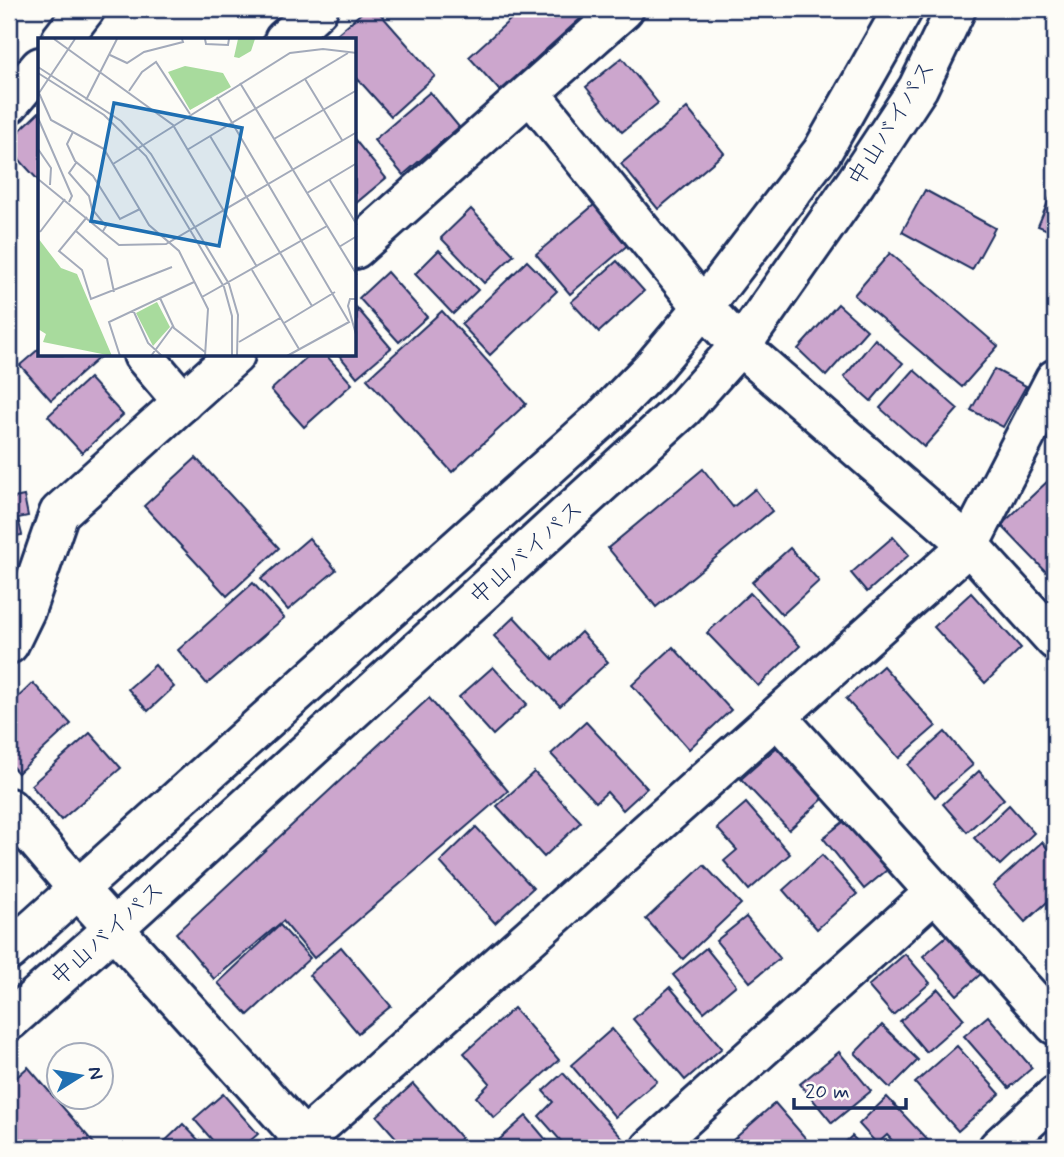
<svg xmlns="http://www.w3.org/2000/svg" width="1064" height="1157" font-family="Mynerve,'Klee One',sans-serif">
	<rect width="100%" height="100%" fill="#fdfcf7"/>
	<filter id="ink" filterUnits="userSpaceOnUse"><feTurbulence type="fractalNoise" baseFrequency=".0143" numOctaves="2"/><feDisplacementMap in="SourceGraphic" scale="14" xChannelSelector="R" yChannelSelector="G"/><feConvolveMatrix kernelMatrix="1 2 1 2 8 2 1 2 1" color-interpolation-filters="sRGB"/></filter>
	<g filter="url(#ink)">
		<g fill="#cca6cd" stroke="#1b2f5e" stroke-width="2">
			<polygon points="366,9 376,9 435,76 391,116 355,76 355,40 330,40"/>
			<polygon points="522,9 591,9 500,91 469,57"/>
			<polygon points="622,58 658,103 622,132 586,87"/>
			<polygon points="430,92 459,127 403,175 374,140"/>
			<polygon points="687,108 724,153 658,209 621,164"/>
			<polygon points="40,111 40,176 37,179 9,148 9,141"/>
			<polygon points="355,140 386,178 355,204"/>
			<polygon points="1055,185 1055,233 1038,226"/>
			<polygon points="925,190 995,228 972,270 902,232"/>
			<polygon points="595,204 629,244 570,294 536,254"/>
			<polygon points="471,209 514,255 484,283 441,238"/>
			<polygon points="439,250 478,290 453,314 415,274"/>
			<polygon points="890,253 998,346 962,387 854,295"/>
			<polygon points="527,261 557,291 490,355 461,324"/>
			<polygon points="617,261 644,291 599,332 571,302"/>
			<polygon points="387,272 427,317 399,342 359,298"/>
			<polygon points="838,304 867,330 826,376 798,349"/>
			<polygon points="357,308 391,348 357,377 339,355 355,355"/>
			<polygon points="442,311 526,404 452,472 367,379"/>
			<polygon points="875,339 903,363 871,401 844,377"/>
			<polygon points="40,348 40,355 102,355 51,400 20,365"/>
			<polygon points="309,355 326,355 352,384 304,427 271,390"/>
			<polygon points="994,369 1026,386 1003,427 971,410"/>
			<polygon points="914,370 958,409 924,447 880,408"/>
			<polygon points="89,378 123,415 82,453 48,416"/>
			<polygon points="196,458 279,548 227,596 144,506"/>
			<polygon points="703,469 733,507 755,489 772,511 656,607 608,548"/>
			<polygon points="1049,480 1055,486 1055,573 1051,577 1001,525"/>
			<polygon points="24,496 28,516 18,518 22,535 9,537 9,499"/>
			<polygon points="893,537 909,555 867,592 851,573"/>
			<polygon points="309,538 336,570 288,610 261,579"/>
			<polygon points="790,548 819,581 782,615 752,582"/>
			<polygon points="253,583 284,618 207,684 178,650"/>
			<polygon points="750,593 800,646 758,686 707,633"/>
			<polygon points="971,593 1021,648 985,683 934,627"/>
			<polygon points="514,617 553,659 581,632 608,662 560,706 494,636"/>
			<polygon points="673,647 731,710 689,749 632,685"/>
			<polygon points="155,665 174,687 148,711 128,689"/>
			<polygon points="883,666 936,726 899,758 846,699"/>
			<polygon points="493,667 527,704 493,735 459,697"/>
			<polygon points="33,683 71,724 18,773 9,763 9,706"/>
			<polygon points="429,698 508,791 314,958 283,921 214,979 176,933"/>
			<polygon points="586,722 647,788 623,810 607,792 596,802 551,754"/>
			<polygon points="945,732 973,765 935,797 908,765"/>
			<polygon points="90,733 121,768 61,820 31,785"/>
			<polygon points="777,747 824,798 789,830 741,779"/>
			<polygon points="979,771 1004,799 967,832 943,804"/>
			<polygon points="534,772 581,822 544,857 497,806"/>
			<polygon points="746,803 790,854 749,890 724,861 737,850 717,828"/>
			<polygon points="1009,805 1034,833 1000,865 974,838"/>
			<polygon points="847,819 887,870 864,889 823,838"/>
			<polygon points="476,827 533,888 495,923 440,862"/>
			<polygon points="1042,842 1055,857 1055,895 1025,922 993,886"/>
			<polygon points="822,855 857,894 817,929 783,890"/>
			<polygon points="704,865 741,904 683,959 646,919"/>
			<polygon points="746,917 780,958 750,982 716,941"/>
			<polygon points="280,925 310,958 248,1015 218,983"/>
			<polygon points="949,934 982,973 957,995 923,956"/>
			<polygon points="341,947 391,1006 358,1033 309,975"/>
			<polygon points="706,948 736,985 704,1012 673,975"/>
			<polygon points="905,954 930,983 893,1015 868,986"/>
			<polygon points="670,987 722,1048 685,1080 633,1019"/>
			<polygon points="938,989 964,1019 926,1052 900,1021"/>
			<polygon points="514,1008 559,1060 494,1118 476,1097 490,1083 464,1053"/>
			<polygon points="988,1016 1032,1068 1009,1088 964,1036"/>
			<polygon points="882,1025 918,1060 890,1088 855,1053"/>
			<polygon points="612,1029 657,1081 615,1117 571,1065"/>
			<polygon points="957,1046 1000,1094 958,1131 915,1083"/>
			<polygon points="839,1052 871,1091 832,1123 800,1084"/>
			<polygon points="28,1067 98,1148 11,1148 9,1145 9,1084"/>
			<polygon points="563,1073 623,1139 613,1148 587,1148 582,1143 577,1148 567,1148 539,1116 553,1102 543,1091"/>
			<polygon points="413,1084 461,1138 450,1148 405,1148 377,1116"/>
			<polygon points="223,1094 258,1134 242,1148 219,1148 194,1119"/>
			<polygon points="887,1097 935,1148 899,1148 887,1135 877,1144 859,1124"/>
			<polygon points="775,1103 814,1148 724,1148"/>
			<polygon points="526,1116 553,1148 494,1148 492,1146"/>
			<polygon points="183,1124 206,1148 160,1148 159,1147"/>
			<polygon points="852,1136 864,1148 839,1148"/>
		</g>
		<g fill="none" stroke-linecap="round" stroke-linejoin="round">
			<g stroke="#1b2f5e" stroke-width="44">
				<g id="minor">
					<polyline points="61,40 85,9"/>
					<polyline points="284,40 318,9"/>
					<polyline points="530,93 703,307 740,346 969,545 1055,640"/>
					<polyline points="9,104 40,67"/>
					<polyline points="355,249 624,9"/>
					<polyline points="143,355 183,402"/>
					<polyline points="9,644 25,611 59,513 235,355"/>
					<polyline points="777,717 1055,1025"/>
					<polyline points="9,808 78,889 312,1148"/>
					<polyline points="9,951 605,416 652,368 705,305 822,152 903,9"/>
					<polyline points="9,1021 113,929 684,408 748,336 856,182 918,88 956,9"/>
					<polyline points="294,1148 969,545 1055,379"/>
					<polyline points="651,1148 935,892"/>
					<polyline points="998,1148 1055,1096"/>
				</g>
			</g>
			<use href="#minor" stroke="#fdfcf7" stroke-width="38"/>
		</g>
	</g>
	<g text-anchor="middle" stroke-width="6" stroke-linejoin="round" paint-order="stroke">
		<g font-size="24" fill="#1b2f5e" stroke="#fdfcf7">
			<text transform="translate(891 123) rotate(-58)" y="8">中山バイパス</text>
			<text transform="translate(526 552) rotate(-42)" y="8">中山バイパス</text>
			<text transform="translate(107 933) rotate(-42)" y="8">中山バイパス</text>
		</g>
	</g>
	<g transform="translate(38 38)">
		<rect width="318" height="318" fill="#fdfcf7"/>
		<path d="M200,1H217L213,13L201,20L196,19ZM147,28L185,35L193,49L152,72L130,34ZM0,200L23,230L39,236L74,318L5,304L8,296L0,291ZM119,264L132,289L115,308L98,275Z" fill="#a8db9d"/>
		<path fill="none" stroke="#a3aaba" stroke-width="2" d="M16,1L135,87L219,229M37,1L1,55L13,82L66,111L111,187L141,213L170,271L167,318M167,1L168,6L190,7L191,1M72,17L89,25L106,14L145,4L144,1M0,29L83,83L113,116L191,246L200,277L199,318M0,35L66,77L108,118L186,249L194,278V318M267,41L304,102M202,45L319,237M91,53L104,34L118,24L152,76M179,59L311,284L249,318M48,62L79,1M0,80L34,158L31,164M35,94L29,106L37,123L55,138L82,181L102,171M172,98L274,268M236,101L319,52M0,111L13,130L12,147M149,112L310,15M38,125L31,135L51,158L54,171L68,188L65,193M75,126L252,15L285,11L319,15M0,141L81,207L128,206L319,94M291,141L319,187M269,155L319,125M49,179L21,213L44,232L53,261L134,229M38,193L69,221L76,254M2,194L27,161M301,209L319,198M214,232L261,311M164,259L289,188M122,260L136,290L167,314M319,261H312L310,268L319,300M95,272L110,305L124,318M246,285L297,254M201,304L242,280M82,318L71,284L156,244M113,318L135,288"/>
		<path fill="#1f6fb2" fill-opacity="0.15" stroke="#1f6fb2" stroke-width="3.5" d="M76,65L204,90L181,208L53,183Z"/>
		<rect width="318" height="318" fill="none" stroke="#1b2f5e" stroke-width="3.5"/>
	</g>
	<rect width="1064" height="1157" fill="none" stroke="#fdfcf7" stroke-width="35"/>
	<rect x="18" y="18" width="1029" height="1122" fill="none" stroke="#1b2f5e" stroke-width="2.5" filter="url(#ink)"/>
	<g transform="translate(80 1076) rotate(79)"><circle r="33" fill="#fdfcf7" stroke="#a3aaba" stroke-width="2"/>
	<path d="M0-5L12 26L0 18L-12 26Z" fill="#1f6fb2"/>
	<text y="-10" font-size="19" font-weight="bold" text-anchor="middle" fill="#1b2f5e">N</text>
	</g>
	<path d="M794 1098v10h112v-10" fill="none" stroke="#1b2f5e" stroke-width="3.5"/>
	<text x="805" y="1098" font-size="21" fill="#1b2f5e" stroke="#fdfcf7" stroke-width="5" paint-order="stroke">20 m</text>
</svg>
